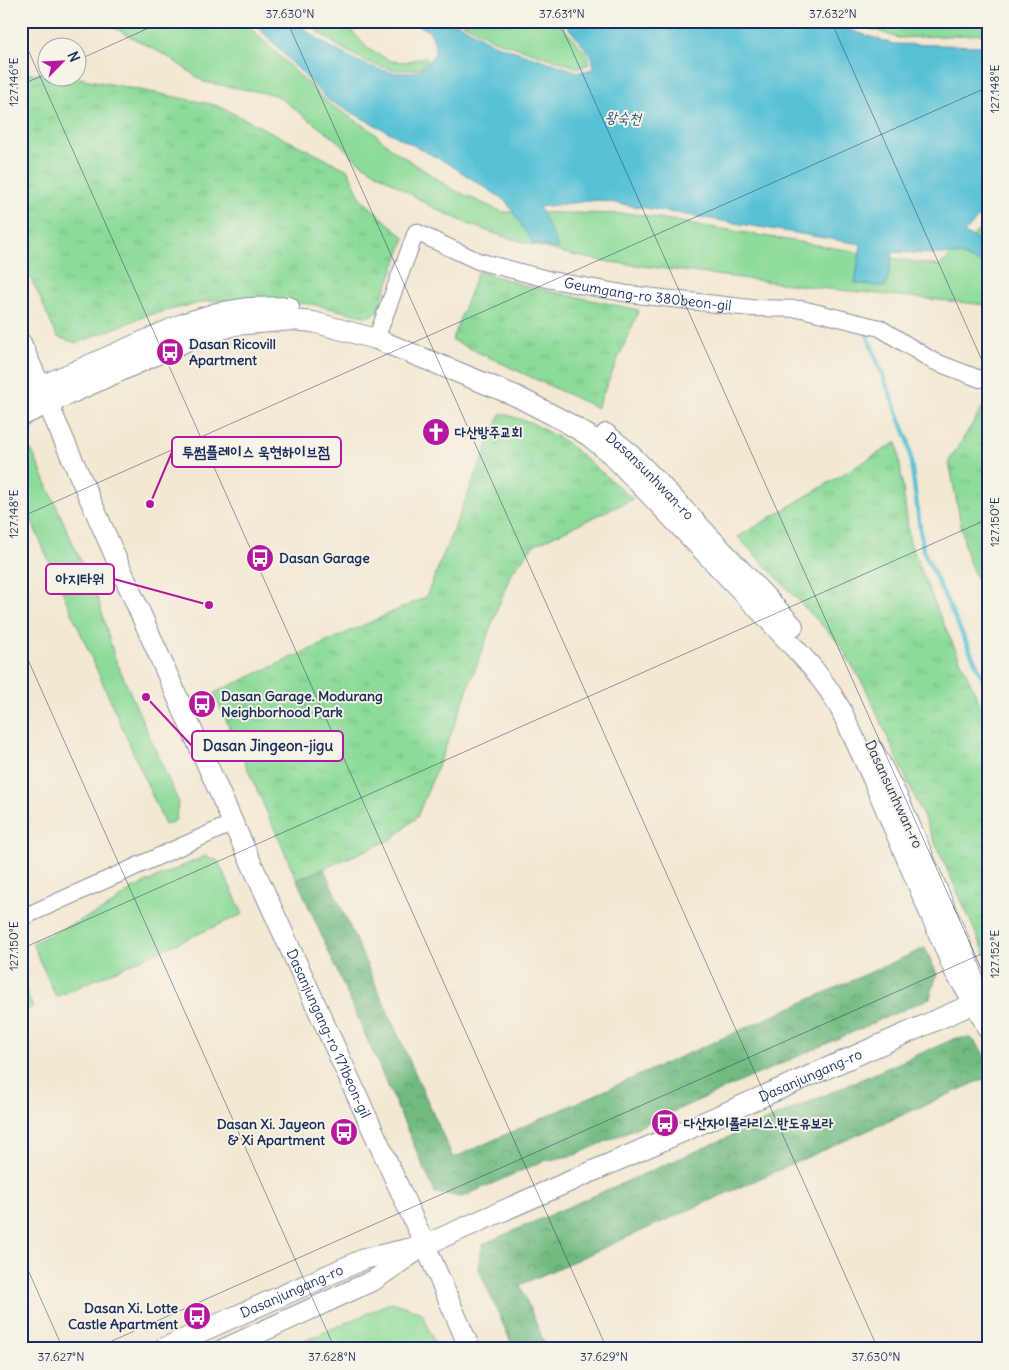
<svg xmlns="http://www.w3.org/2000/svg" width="1009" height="1370" font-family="Delius,'Poor Story',sans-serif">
	<defs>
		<pattern id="forest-crowns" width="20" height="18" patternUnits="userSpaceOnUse" patternTransform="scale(1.25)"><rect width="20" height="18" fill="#71bb81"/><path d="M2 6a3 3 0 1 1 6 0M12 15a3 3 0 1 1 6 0" fill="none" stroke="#5c986d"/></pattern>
		<pattern id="park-tufts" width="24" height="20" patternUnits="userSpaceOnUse" patternTransform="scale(1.25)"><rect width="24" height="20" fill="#8cdb99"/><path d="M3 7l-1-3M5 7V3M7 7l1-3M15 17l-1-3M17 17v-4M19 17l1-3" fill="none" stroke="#78bc86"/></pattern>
	</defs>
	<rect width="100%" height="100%" fill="#f7f3e8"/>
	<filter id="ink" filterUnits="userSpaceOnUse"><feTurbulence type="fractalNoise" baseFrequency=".02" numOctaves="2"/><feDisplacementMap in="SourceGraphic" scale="10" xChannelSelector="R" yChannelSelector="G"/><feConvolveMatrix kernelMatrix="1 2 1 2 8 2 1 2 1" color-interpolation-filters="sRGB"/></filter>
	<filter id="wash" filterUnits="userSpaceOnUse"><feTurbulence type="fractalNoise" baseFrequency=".0096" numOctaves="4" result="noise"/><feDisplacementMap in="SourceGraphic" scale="20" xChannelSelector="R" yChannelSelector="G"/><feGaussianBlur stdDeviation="1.12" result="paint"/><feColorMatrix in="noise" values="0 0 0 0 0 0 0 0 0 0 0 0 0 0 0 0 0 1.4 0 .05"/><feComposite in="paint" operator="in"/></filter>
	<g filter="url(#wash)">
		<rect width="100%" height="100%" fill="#f3e8d2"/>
		<g fill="#8cdb99" stroke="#54857c">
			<polygon points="102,21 243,21 328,103 371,130 393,150 454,190 502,212 635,214 939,266 984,226 988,226 988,305 829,289 602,261 563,253 502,236 468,224 430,206 356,160 339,142 276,95 204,82 170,58"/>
			<path d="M305,21H333L353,32L368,49L391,61L406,62L424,57L428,58L421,68C415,69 410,70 405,70C373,72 328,41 305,21Z"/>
			<polygon points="459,21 557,21 588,55 589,64 579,68 494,40"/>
			<polygon points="849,21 988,21 988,34 898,38"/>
			<polygon points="21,448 32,451 99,602 114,656 178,801 176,820 165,825 21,497"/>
			<polygon points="205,856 218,861 243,914 56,997 32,943 107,908 132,889"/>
			<polygon points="21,982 33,1007 21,1012"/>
			<polygon points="392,1302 422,1313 437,1349 412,1349 391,1341 375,1349 287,1349"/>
		</g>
		<g fill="url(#forest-crowns)" stroke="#467570">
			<polygon points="324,869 453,1158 925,948 937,974 930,998 575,1155 543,1161 462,1197 435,1193 297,880"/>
			<path d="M956,1038C960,1038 965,1037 969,1038C982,1043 988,1064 988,1077L520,1285L547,1349H514L478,1267L483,1244Z"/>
		</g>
		<g fill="url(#park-tufts)" stroke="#54857c">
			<polygon points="21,73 47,75 48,78 79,78 216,105 348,170 361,199 405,238 377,312 368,317 311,304 245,300 208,301 148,315 77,343 57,337 38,293 21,261"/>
			<polygon points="478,271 534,288 639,310 597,408 452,340"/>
			<polygon points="988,399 988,605 967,557 949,461"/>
			<polygon points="501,413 532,423 566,442 633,499 534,545 511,573 449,739 417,817 392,839 297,880 214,693 426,597"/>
			<polygon points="897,442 910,543 936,607 988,721 988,960 866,689 838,642 738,537"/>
		</g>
		<path fill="#59c1d6" stroke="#3a789a" d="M252,21H295C319,43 372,75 406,73C411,73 416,71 421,70L435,53C434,31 430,32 412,21H427L432,24H459L494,44L579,72L589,70L594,68L592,57L563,21H822L893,44L988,46V219L978,218L964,233L988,245V266L960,255L893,252L886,287L855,283L861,244L597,200L539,207L559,249L533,243L506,201L449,164L328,100Z"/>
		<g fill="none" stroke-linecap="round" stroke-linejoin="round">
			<polyline stroke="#59c1d6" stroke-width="4.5" points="865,330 908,440 923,550 988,689"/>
		</g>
	</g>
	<g filter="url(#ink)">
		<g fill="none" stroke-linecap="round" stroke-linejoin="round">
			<g stroke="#878c98" stroke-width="18">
				<g id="minor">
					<path id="s1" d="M376,339L416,232L478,261L551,280L628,294L751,308L802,309L880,328L933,361L980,379L988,378"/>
					<polyline points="21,918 233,823"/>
				</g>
			</g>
			<g stroke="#878c98" stroke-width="22">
				<g id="tertiary">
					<path id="s2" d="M21,343L233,823L425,1245L470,1349"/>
					<polyline points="21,395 185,323 217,313 247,308 289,307"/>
					<polyline points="21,416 191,339 235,325 292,320 313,322 376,339 516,396 566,422 589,436 612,455 765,616 812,667 829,690 841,710 873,779 955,972 975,1003 988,1029"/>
					<path id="s3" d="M606,434L627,451L659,483L793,626"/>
					<polyline points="874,751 900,802 971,970 975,998"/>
					<path id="s4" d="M162,1349L364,1259L416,1247"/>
					<path id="s5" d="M224,1349L374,1280L425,1245L975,1003"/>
				</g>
			</g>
			<use href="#minor" stroke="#fff" stroke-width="16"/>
			<use href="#tertiary" stroke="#fff" stroke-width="20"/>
		</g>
	</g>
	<path fill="none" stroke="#1b2f5e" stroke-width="1" stroke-opacity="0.45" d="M287,21L878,1349M559,21L988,984M831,21L988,374M21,34L607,1349M78,60L164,21M21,85L48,73M21,517L988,87M21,644L335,1349M21,949L988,519M21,1254L63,1349M94,1349L988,951"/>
	<defs>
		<g id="bus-disc" transform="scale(1.4375)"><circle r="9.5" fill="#b5179e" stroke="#f7f3e8"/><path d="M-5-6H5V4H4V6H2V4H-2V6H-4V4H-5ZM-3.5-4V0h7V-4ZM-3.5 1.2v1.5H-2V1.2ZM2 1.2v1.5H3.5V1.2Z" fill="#fff"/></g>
		<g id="church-disc" transform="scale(1.4375)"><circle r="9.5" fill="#b5179e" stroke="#f7f3e8"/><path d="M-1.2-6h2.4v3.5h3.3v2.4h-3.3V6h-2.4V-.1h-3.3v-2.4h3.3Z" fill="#fff"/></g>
	</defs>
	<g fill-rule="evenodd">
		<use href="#bus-disc" x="170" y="352"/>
		<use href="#church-disc" x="436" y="432"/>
		<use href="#bus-disc" x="260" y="558"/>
		<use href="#bus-disc" x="202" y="704"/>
		<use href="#bus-disc" x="665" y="1123"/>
		<use href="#bus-disc" x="344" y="1132"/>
		<use href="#bus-disc" x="197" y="1316"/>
	</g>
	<g text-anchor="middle" stroke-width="4" stroke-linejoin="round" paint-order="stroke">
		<g font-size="14" fill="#1b2f5e" stroke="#f7f3e8">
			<text dy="5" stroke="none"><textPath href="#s1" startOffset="356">Geumgang-ro 380beon-gil</textPath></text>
			<text dy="5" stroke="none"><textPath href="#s3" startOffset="61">Dasansunhwan-ro</textPath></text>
			<text transform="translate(894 794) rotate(65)" y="5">Dasansunhwan-ro</text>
			<text dy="5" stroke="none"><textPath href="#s2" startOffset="756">Dasanjungang-ro 171beon-gil</textPath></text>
			<text dy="5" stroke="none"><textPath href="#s5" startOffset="648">Dasanjungang-ro</textPath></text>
			<text dy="5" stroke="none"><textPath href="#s4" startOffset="142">Dasanjungang-ro</textPath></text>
		</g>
		<g font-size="14" font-weight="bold" fill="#1b2f5e" stroke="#f7f3e8" text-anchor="start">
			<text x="189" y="349">Dasan Ricovill<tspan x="189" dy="16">Apartment</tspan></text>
			<text x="455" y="437">다산방주교회</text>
			<text x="279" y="563">Dasan Garage</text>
			<text x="221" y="701">Dasan Garage. Modurang<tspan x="221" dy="16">Neighborhood Park</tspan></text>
			<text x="684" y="1128">다산자이폴라리스.반도유보라</text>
			<text x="325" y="1129" text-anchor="end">Dasan Xi. Jayeon<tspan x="325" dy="16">&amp; Xi Apartment</tspan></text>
			<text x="178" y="1313" text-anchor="end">Dasan Xi. Lotte<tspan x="178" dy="16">Castle Apartment</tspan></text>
		</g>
		<g font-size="15" font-style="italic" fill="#2a547c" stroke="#f7f3e8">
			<text transform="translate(623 118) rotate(2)" y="5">왕숙천</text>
		</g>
	</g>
	<path fill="none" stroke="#b5179e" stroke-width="2" d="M150 504L172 452M209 605L114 579M146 697L192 746"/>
	<g fill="#b5179e" stroke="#f7f3e8" stroke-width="2">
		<circle cx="150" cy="504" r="5"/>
		<circle cx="209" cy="605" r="5"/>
		<circle cx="146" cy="697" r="5"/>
	</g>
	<g fill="#f7f3e8" stroke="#b5179e" stroke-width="2">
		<rect x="172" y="437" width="169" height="30" rx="5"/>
		<rect x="46" y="564" width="68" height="30" rx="5"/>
		<rect x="192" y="731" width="151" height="30" rx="5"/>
	</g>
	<g font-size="15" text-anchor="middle" font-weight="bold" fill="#1b2f5e">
		<text x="256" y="457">투썸플레이스 욱현하이브점</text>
		<text x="80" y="584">아지타워</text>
		<text x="268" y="751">Dasan Jingeon-jigu</text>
	</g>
	<rect width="1009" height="1370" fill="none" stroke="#f7f3e8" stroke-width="55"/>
	<g transform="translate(62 62) rotate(66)"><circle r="24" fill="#f7f3e8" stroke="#9fa5b1"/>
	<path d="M0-4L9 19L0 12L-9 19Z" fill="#b5179e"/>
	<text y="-8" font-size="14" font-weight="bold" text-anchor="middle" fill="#1b2f5e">N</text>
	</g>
	<rect x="28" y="28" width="954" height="1314" fill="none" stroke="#1b2f5e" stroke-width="2"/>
	<g font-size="12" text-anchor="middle" fill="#1b2f5e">
		<text x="290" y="18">37.630°N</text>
		<text x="562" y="18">37.631°N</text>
		<text x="833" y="18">37.632°N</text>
		<text transform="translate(14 82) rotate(-90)" y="4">127.146°E</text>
		<text transform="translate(995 89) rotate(-90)" y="4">127.148°E</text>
		<text transform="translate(14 514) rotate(-90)" y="4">127.148°E</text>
		<text transform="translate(995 522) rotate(-90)" y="4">127.150°E</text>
		<text transform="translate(14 946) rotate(-90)" y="4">127.150°E</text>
		<text transform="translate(995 954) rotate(-90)" y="4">127.152°E</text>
		<text x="61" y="1361">37.627°N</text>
		<text x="332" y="1361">37.628°N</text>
		<text x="604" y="1361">37.629°N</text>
		<text x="876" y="1361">37.630°N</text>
	</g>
</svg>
